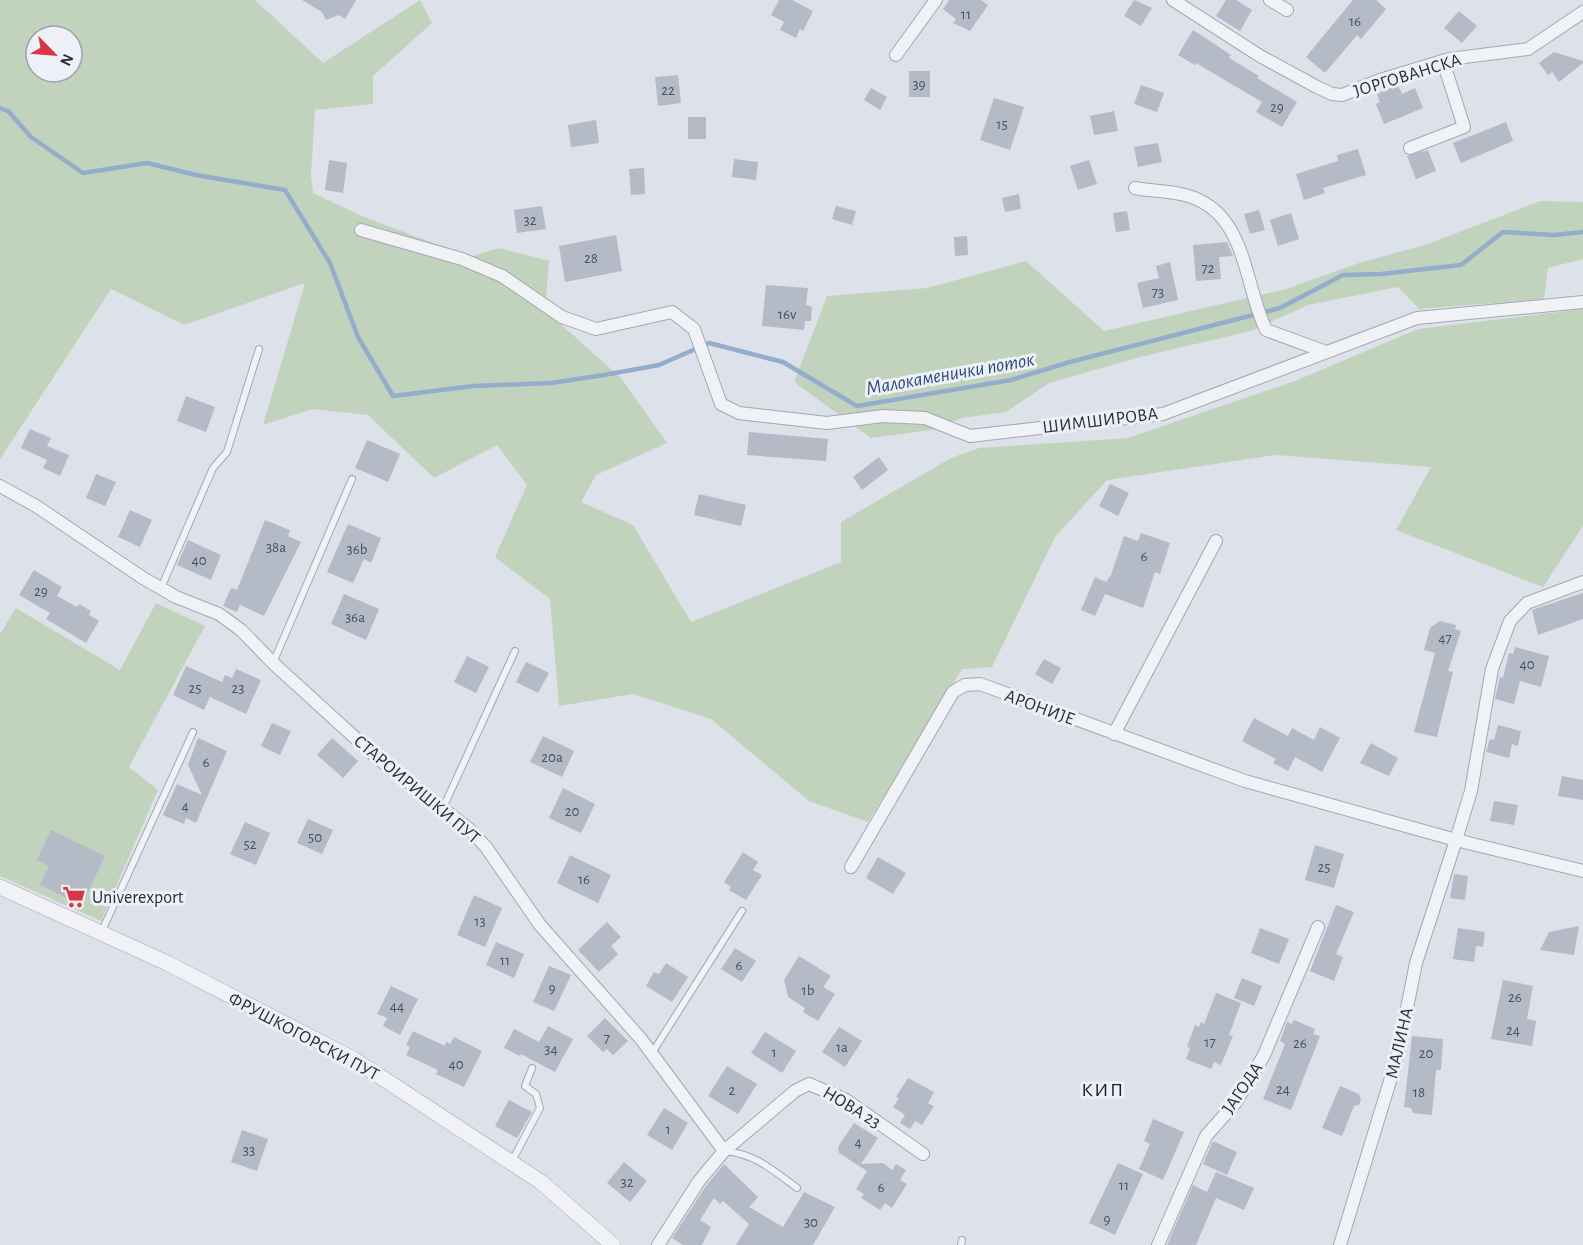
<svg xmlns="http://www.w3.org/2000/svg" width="1583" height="1245" font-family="'Alegreya Sans',sans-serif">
	<rect width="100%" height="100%" fill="#dde1e9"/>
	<g fill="#c2d3bd" fill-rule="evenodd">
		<path d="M0,0H255L323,63L420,0L432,23L373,76V104L315,110L311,176L313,193L364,217L470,257L499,248L549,261L545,310L621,378L667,443L596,475L581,502L633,525L691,622L841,562V522L951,458L979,448L1128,438L1295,381L1418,329L1583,309V526L1543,587L1396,530L1431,467L1276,455L1107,480L1055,537L992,667L962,669L868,822L809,801L711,719L633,694L559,706L550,599L495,557L527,485L497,445L434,478L368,415L313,409L263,425L305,283L184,325L111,289L0,459ZM36,36H72V72H36Z"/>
		<polygon points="1540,201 1583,202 1583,259 1548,268 1544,299 1419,309 1398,287 1308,305 1251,331 1140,357 1049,383 1006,412 962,418 932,430 871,438 794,382 827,296 927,288 1026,261 1104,331 1286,289 1359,263 1428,244"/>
		<polygon points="156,603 205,626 129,767 158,790 101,921 0,876 0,634 16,608 120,670"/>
	</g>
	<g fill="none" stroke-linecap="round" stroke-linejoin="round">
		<polyline stroke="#94adcd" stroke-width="4.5" points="0,108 8,111 31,137 83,173 147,163 196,175 285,190 330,263 358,337 393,396 474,386 551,383 604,375 659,365 709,343 783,362 857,406 1011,380 1070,362 1280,308 1343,275 1381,274 1461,265 1503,232 1554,235 1583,232"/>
	</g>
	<g fill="#b4bac6">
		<polygon points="302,0 356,0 345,19 339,15 326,20 322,12"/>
		<polygon points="779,0 792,0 813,11 803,31 800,29 796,38 780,30 784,22 771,15"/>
		<polygon points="949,0 981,0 988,5 970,31 953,23 956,19 943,9"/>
		<polygon points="1134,0 1152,8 1141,26 1124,16"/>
		<polygon points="1226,0 1236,0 1252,10 1240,31 1216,16"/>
		<polygon points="1353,0 1376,0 1386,9 1361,39 1357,35 1325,73 1306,57"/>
		<polygon points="1459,11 1477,26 1462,43 1444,28"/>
		<polygon points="1193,30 1231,55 1229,58 1259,76 1257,78 1297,102 1282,127 1256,112 1262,102 1196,63 1195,65 1178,55"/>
		<polygon points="1554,52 1583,61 1583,63 1559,82 1552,72 1548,75 1539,63"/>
		<rect x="909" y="71" width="21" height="26"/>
		<polygon points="678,75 681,103 658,106 655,77"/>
		<polygon points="1141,85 1164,93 1157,112 1134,104"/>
		<polygon points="1398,85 1402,94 1415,88 1423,108 1384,124 1376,104 1380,102 1377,94"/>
		<polygon points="871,88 887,97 880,110 864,100"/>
		<polygon points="994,98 1024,107 1010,150 980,140"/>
		<polygon points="1114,111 1118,131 1094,135 1090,116"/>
		<rect x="688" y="117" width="18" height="22"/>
		<polygon points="596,120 599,143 571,147 568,125"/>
		<polygon points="1506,122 1513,141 1461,163 1453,143"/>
		<polygon points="1158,143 1162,162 1138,167 1134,147"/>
		<polygon points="1358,149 1366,175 1323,188 1325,193 1304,200 1296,174 1338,161 1337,155"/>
		<polygon points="1428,150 1436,171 1416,179 1407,156"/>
		<polygon points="734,159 758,162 756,180 732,177"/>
		<polygon points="329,160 347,163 343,193 325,190"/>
		<polygon points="1089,160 1097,184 1078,190 1070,166"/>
		<polygon points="644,168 645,194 631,195 629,169"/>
		<polygon points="1019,194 1021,209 1005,212 1002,198"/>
		<polygon points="542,206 546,229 517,233 514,210"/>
		<polygon points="836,206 856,211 852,225 832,219"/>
		<polygon points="1259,210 1265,230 1250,234 1244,214"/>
		<polygon points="1127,211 1130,230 1116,232 1113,213"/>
		<polygon points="1291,213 1299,239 1278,246 1270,220"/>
		<polygon points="616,235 622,271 565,282 559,246"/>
		<polygon points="967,236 968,255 955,256 954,237"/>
		<polygon points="1227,242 1233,256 1219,257 1221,279 1196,281 1193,245"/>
		<polygon points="1170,262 1178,300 1143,308 1137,283 1159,278 1156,266"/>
		<polygon points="766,285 808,288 806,305 812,307 811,321 805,321 804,330 762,326"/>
		<polygon points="186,396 215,407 206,432 177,421"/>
		<polygon points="30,429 51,438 47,446 69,455 60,476 43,468 47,460 21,448"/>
		<polygon points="749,432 828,439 826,461 747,455"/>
		<polygon points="367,440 400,454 388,482 355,468"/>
		<polygon points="879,457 888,470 862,490 853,477"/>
		<polygon points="96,474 116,482 105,506 86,498"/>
		<polygon points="1110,484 1129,493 1118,516 1099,506"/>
		<polygon points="699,494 746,505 741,526 694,515"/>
		<polygon points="130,510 152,520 140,547 118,537"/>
		<polygon points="265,520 290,530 288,536 301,542 264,616 240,605 237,612 223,606 231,588 237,590"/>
		<polygon points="348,524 381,538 371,563 364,559 353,583 327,572"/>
		<polygon points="1141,533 1170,543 1160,574 1155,572 1143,608 1105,594 1095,616 1081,610 1095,577 1106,582 1111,575 1124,536 1138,541"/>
		<polygon points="188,540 221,555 211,580 177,565"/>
		<polygon points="34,570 62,587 57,596 77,607 79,604 91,611 89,615 99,621 86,643 46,619 50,613 19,595"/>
		<polygon points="1583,593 1583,619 1538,635 1532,610"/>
		<polygon points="344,594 379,609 366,640 331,624"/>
		<polygon points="1440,621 1456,625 1455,629 1461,631 1448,671 1453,672 1437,737 1414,732 1435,653 1424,650 1430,628"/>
		<polygon points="1515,647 1549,656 1541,687 1520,681 1514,704 1495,699 1500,677 1503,678 1509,653 1513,654"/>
		<polygon points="467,656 489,667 476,693 454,682"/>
		<polygon points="1044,659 1061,668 1052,684 1035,674"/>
		<polygon points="526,662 549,673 538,693 516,682"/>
		<polygon points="186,666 222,682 225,675 232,678 236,669 261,680 246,714 210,697 204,710 173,695"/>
		<polygon points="1254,718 1288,736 1292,728 1314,740 1320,727 1340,738 1322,772 1295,757 1288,771 1273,763 1276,759 1242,741"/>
		<polygon points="272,723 291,731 280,755 261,746"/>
		<polygon points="1498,725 1521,731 1518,746 1512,744 1509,758 1486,752 1490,739 1494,740"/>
		<polygon points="543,736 574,751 562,777 530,762"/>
		<polygon points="198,738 227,751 196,823 186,818 184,824 163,815 177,784 202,795 188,765"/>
		<polygon points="332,738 358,761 343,778 317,755"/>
		<polygon points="1371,743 1398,758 1389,776 1360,763"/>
		<polygon points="1562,776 1583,780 1583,800 1558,796"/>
		<polygon points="563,788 595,804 581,833 549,818"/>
		<polygon points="1494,801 1518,805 1514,825 1490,821"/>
		<polygon points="308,819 333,830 322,854 297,843"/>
		<polygon points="245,822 270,833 256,865 230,854"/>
		<polygon points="51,830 105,856 82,905 40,885 49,866 37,860"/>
		<polygon points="1315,845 1344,854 1334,888 1305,880"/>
		<polygon points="743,852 758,862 753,870 762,875 746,900 729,890 731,887 724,882"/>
		<polygon points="570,855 611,875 598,903 557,883"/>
		<polygon points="878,857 906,873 893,894 866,878"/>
		<polygon points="1454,874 1468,876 1465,900 1450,898"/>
		<polygon points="474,895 502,908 485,947 457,935"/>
		<polygon points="1336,905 1354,912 1336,954 1343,957 1334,981 1310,971"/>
		<polygon points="607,922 621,937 611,946 618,954 599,972 578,950"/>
		<polygon points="1579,926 1574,955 1540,950 1549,932"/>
		<polygon points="1260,928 1289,939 1279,964 1251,953"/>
		<polygon points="1458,928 1485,932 1483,947 1476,946 1474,962 1453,959"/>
		<polygon points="496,942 524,954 514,978 486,965"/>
		<polygon points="735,948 756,961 742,982 721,969"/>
		<polygon points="799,956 831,976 823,987 835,994 818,1021 803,1012 805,1008 788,997 784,980"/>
		<polygon points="666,963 688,977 672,1002 646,986 654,972 659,974"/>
		<polygon points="549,966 571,975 554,1011 533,1002"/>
		<polygon points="1242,978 1262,986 1254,1006 1234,998"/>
		<polygon points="1503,980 1533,986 1527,1019 1536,1021 1532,1046 1491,1039"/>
		<polygon points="391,986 418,999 400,1035 383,1026 387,1018 377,1014"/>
		<polygon points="1216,993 1241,1003 1229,1035 1233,1036 1221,1065 1214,1062 1211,1069 1186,1059 1190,1048 1187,1047 1195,1025 1199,1027 1201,1022 1204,1024"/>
		<polygon points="605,1018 628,1041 613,1055 607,1049 603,1052 587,1036"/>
		<polygon points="1294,1020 1315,1029 1313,1034 1320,1036 1291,1110 1263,1099 1285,1044 1280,1041 1287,1022 1292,1024"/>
		<polygon points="548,1026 573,1039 555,1072 521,1054 520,1056 504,1048 514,1029 539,1042"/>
		<polygon points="839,1027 862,1041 845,1067 822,1052"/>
		<polygon points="413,1031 445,1046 446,1042 450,1044 454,1037 482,1051 464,1087 436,1074 438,1070 406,1055 410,1047 406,1045"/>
		<polygon points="765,1032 796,1051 782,1073 751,1053"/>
		<polygon points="1412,1036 1443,1039 1441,1070 1436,1070 1432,1115 1413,1113 1411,1108 1404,1107"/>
		<polygon points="727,1066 757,1084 738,1114 708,1096"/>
		<polygon points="908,1078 934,1092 928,1103 934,1106 922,1125 915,1121 910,1129 900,1123 905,1115 893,1107 899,1098 896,1097"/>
		<polygon points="1340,1086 1359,1094 1361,1099 1359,1105 1354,1106 1342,1136 1322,1128"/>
		<polygon points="509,1100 532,1112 517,1138 495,1126"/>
		<polygon points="664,1108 688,1123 672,1150 647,1135"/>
		<polygon points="1153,1119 1184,1132 1163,1180 1139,1169 1150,1144 1144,1141"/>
		<polygon points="854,1123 878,1138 861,1164 883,1163 892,1170 896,1164 906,1170 900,1180 907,1184 892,1208 885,1203 880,1210 861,1198 864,1194 856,1189 867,1171 839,1153 838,1147"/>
		<polygon points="242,1130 268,1139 257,1171 231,1162"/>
		<polygon points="1213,1141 1237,1152 1227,1175 1203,1164"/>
		<polygon points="624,1162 647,1181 630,1202 607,1183"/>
		<polygon points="1118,1163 1143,1174 1115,1235 1089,1223"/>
		<polygon points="724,1164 758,1197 749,1207 783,1227 804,1192 835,1207 813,1245 736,1245 749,1224 723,1201 720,1204 714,1198 700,1220 711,1227 702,1245 683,1245 672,1238 706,1186"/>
		<polygon points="1216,1172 1254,1188 1244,1210 1216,1198 1196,1245 1167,1245 1193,1185 1207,1192"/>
	</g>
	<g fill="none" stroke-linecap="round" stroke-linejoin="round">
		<g stroke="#a2a8b3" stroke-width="8">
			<g id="service">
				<polyline points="161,588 213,468 227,452 259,349"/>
				<polyline points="273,663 352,479"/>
				<polyline points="443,808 515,651"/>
				<polyline points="101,933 193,732"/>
				<polyline points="652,1053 742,911"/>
				<path d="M725,1151C755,1154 773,1170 797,1188"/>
				<polyline points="512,1161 540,1108 536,1094 525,1086 532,1068"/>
				<polyline points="961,1245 962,1240"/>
			</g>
		</g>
		<g stroke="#a2a8b3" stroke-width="14">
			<g id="minor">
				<polyline points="1173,0 1260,56 1317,87 1332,94 1342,95 1380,80 1449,59 1528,49 1583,12"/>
				<polyline points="1270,0 1287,10"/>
				<polyline points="896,55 936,0"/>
				<polyline points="1410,148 1464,127 1443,61"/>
				<path d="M1135,188C1151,191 1169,191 1185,195C1247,211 1243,282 1266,330L1326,352"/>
				<polyline points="361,230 462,259 502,276 562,317 596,329 672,312 694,329 721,404 739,413 827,423 883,416 925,418 970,436 1163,414 1417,318 1583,302"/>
				<polyline points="0,486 36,506 143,578 176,597 219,614 241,630 273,663 375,756 469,829 486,847 540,925 641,1039 724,1151 699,1181 658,1245"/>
				<polyline points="1583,582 1527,603 1510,621 1492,669 1471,791 1456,840 1583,871"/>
				<polyline points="1114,734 1216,541"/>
				<polyline points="851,867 953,692 965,685 980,684 1245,781 1456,840 1416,963 1397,1058 1340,1245"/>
				<polyline points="724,1151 795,1091 809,1084 846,1100 923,1154"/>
				<polyline points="1158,1245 1206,1136 1236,1102 1264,1055 1318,927"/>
			</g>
		</g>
		<g stroke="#a2a8b3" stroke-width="16">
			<polyline id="tertiary" points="0,887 167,963 355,1060 541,1182 613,1245"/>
		</g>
		<use href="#service" stroke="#f0f2f6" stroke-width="6"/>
		<use href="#minor" stroke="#f0f2f6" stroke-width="12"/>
		<use href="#tertiary" stroke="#f0f2f6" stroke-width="15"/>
	</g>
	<defs>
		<g id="supermarket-bare" transform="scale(1.8)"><path d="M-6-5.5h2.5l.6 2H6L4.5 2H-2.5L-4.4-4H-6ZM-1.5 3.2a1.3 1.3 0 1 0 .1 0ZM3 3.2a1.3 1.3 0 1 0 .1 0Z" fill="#db3446" stroke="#edf0f6" stroke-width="2.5" paint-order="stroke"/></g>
	</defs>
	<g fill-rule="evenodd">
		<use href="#supermarket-bare" x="74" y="897"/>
	</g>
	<g text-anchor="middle" stroke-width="6" stroke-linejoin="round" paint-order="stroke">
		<g font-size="15" fill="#495162">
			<text x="966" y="19">11</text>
			<text x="1355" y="26">16</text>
			<text x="919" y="89">39</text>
			<text x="668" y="95">22</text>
			<text x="1277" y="112">29</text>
			<text x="1002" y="129">15</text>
			<text x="530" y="225">32</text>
			<text x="591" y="263">28</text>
			<text x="1208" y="273">72</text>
			<text x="1158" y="297">73</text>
			<text x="787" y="319">16v</text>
			<text x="276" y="552">38a</text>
			<text x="357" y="554">36b</text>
			<text x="1144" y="561">6</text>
			<text x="199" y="565">40</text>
			<text x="41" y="596">29</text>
			<text x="355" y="622">36a</text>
			<text x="1445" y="643">47</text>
			<text x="1527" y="669">40</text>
			<text x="195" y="693">25</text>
			<text x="238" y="693">23</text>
			<text x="552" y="762">20a</text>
			<text x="206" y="767">6</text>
			<text x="185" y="811">4</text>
			<text x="572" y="816">20</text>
			<text x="315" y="842">50</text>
			<text x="250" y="849">52</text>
			<text x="1324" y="872">25</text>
			<text x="584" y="884">16</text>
			<text x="480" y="926">13</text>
			<text x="505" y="965">11</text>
			<text x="739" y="970">6</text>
			<text x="552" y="993">9</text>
			<text x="808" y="995">1b</text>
			<text x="1515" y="1002">26</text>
			<text x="397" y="1011">44</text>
			<text x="1513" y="1035">24</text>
			<text x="607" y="1043">7</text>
			<text x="1210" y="1047">17</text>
			<text x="1300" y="1048">26</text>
			<text x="842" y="1052">1a</text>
			<text x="551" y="1054">34</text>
			<text x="774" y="1057">1</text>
			<text x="1426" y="1058">20</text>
			<text x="456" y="1069">40</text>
			<text x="1283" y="1094">24</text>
			<text x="732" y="1095">2</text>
			<text x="1419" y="1097">18</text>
			<text x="668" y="1134">1</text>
			<text x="858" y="1147">4</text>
			<text x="249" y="1155">33</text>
			<text x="627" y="1187">32</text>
			<text x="1124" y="1190">11</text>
			<text x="881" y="1192">6</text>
			<text x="1107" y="1224">9</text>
			<text x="811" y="1227">30</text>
		</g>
		<g font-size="18" fill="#252e41" stroke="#edf0f6">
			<text transform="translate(1407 75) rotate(-17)" y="6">ЈОРГОВАНСКА</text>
			<text transform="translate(1100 420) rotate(-7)" y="6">ШИМШИРОВА</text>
			<text transform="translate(1040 707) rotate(20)" y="6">АРОНИЈЕ</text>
			<text transform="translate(417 789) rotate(40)" y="6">СТАРОИРИШКИ ПУТ</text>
			<text transform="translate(304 1036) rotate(28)" y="6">ФРУШКОГОРСКИ ПУТ</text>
			<text transform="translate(1399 1043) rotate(-77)" y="6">МАЛИНА</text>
			<text transform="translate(1242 1088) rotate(-56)" y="6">ЈАГОДА</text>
			<text transform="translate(852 1107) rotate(31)" y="6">НОВА 23</text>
		</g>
		<g font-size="18" fill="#252e41" stroke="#edf0f6" text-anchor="start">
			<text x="92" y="903">Univerexport</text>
		</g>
		<g font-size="20" font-style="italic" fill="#2b4a78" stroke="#edf0f6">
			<text transform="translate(950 373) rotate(-10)" y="7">Малокаменички поток</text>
		</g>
		<g font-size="20" letter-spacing="1.5" fill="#171f31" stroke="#edf0f6">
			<text x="1103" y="1096">КИП</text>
		</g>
	</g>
	<g transform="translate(54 54) rotate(115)"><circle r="28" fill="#edf0f6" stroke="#9da2ae" stroke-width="1.5"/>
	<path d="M0-4.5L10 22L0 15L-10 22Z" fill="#db3446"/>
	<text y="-9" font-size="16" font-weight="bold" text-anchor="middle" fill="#252e41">N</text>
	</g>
</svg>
